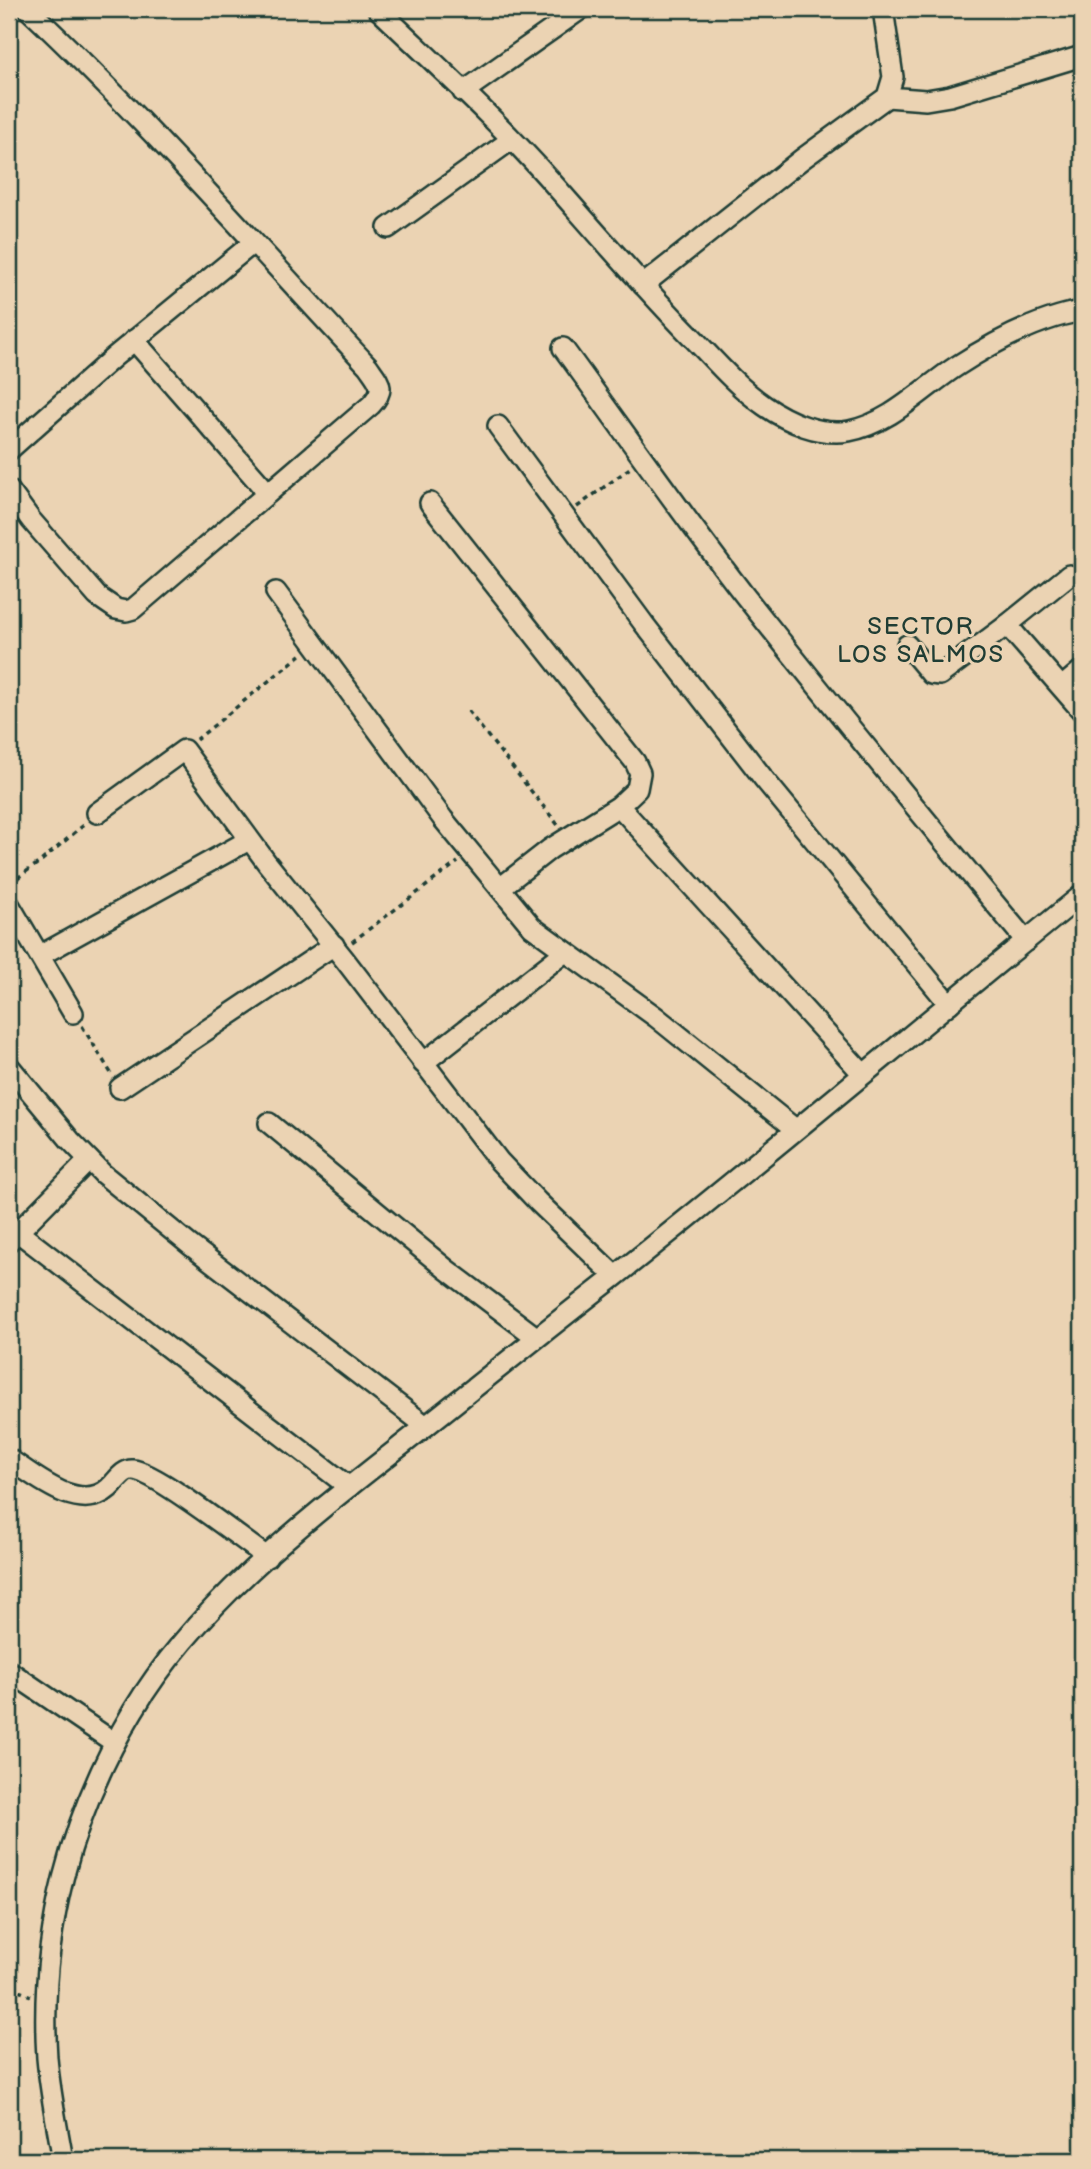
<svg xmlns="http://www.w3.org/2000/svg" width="1091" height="2169" font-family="'Balsamiq Sans',sans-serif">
	<rect width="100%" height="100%" fill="#ebd3b3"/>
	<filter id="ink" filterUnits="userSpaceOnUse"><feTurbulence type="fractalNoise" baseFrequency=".0143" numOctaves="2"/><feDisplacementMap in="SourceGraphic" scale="14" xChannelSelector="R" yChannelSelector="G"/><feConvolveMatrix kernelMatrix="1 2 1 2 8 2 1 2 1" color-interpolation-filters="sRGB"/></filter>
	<g filter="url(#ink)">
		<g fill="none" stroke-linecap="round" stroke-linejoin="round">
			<g stroke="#1f3d34" stroke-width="24">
				<g id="minor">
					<path d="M378,9C436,65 497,120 550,180C597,233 643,287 692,337C715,361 737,387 765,406C788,422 820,436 849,431C891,423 923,388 957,366C994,342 1039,318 1082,311"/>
					<polyline points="463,92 581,9"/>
					<polyline points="887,97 926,100 950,96 1082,56"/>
					<polyline points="388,228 511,140"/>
					<polyline points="643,285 802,159 887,97 893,77 883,9"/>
					<polyline points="134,340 268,493"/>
					<path d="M563,348C624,431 682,515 745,596C837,712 931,827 1026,941"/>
					<polyline points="498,426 644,624 764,779 949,1004"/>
					<polyline points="9,450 114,357 253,243"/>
					<path d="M9,490L31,520L97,596L116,609L126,611L133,609L371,405C387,388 379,382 368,366C256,246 147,121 28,9"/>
					<polyline points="430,503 635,762 640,773 637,789 619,806 550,849 500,888"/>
					<polyline points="276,592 443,819 532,927 656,1017 795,1129"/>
					<polyline points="1007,625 1082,711"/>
					<polyline points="907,645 931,674 940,675 1007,625 1069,575"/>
					<polyline points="1062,687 1082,670"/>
					<polyline points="619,806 863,1074"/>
					<polyline points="97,813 184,750 267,863 345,960 499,1161 538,1202 615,1276"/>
					<polyline points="9,904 73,1013"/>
					<polyline points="41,955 249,840"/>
					<polyline points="423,1063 565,952"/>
					<polyline points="9,1066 70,1140 103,1174 190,1245 426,1426"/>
					<polyline points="120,1088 334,945"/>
					<polyline points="269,1123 446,1269 536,1337"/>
					<polyline points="18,1232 349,1487"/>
					<polyline points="9,1241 89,1160"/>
					<path d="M9,1459C34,1475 79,1515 109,1488C116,1482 123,1469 133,1470C155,1471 244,1541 267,1557"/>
					<polyline points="9,1671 115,1743"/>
					<path d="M63,2160C57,2126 50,2092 47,2058C39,1934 70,1816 133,1711C199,1600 317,1512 416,1434C482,1382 547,1329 613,1278C771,1153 925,1022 1082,895"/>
				</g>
			</g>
			<g stroke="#1f3d34" stroke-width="3.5" stroke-dasharray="5 5" stroke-linecap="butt">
				<polyline points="577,507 630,468"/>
				<polyline points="468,711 558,825"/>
				<polyline points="196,740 302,654"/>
				<polyline points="9,884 41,861 85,824"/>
				<polyline points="352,942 458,862"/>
				<polyline points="82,1026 111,1073"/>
				<polyline points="9,1987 31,1996"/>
			</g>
			<use href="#minor" stroke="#ebd3b3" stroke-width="19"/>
		</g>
	</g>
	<g text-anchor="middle" stroke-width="6" stroke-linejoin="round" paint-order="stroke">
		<g font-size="24" letter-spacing="2" fill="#1f3d34" stroke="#ebd3b3">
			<text x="921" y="634">SECTOR<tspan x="921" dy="28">LOS SALMOS</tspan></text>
		</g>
	</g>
	<rect width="1091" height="2169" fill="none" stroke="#ebd3b3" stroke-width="35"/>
	<rect x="18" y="18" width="1056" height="2134" fill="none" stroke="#1f3d34" stroke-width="2.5" filter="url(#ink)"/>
</svg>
